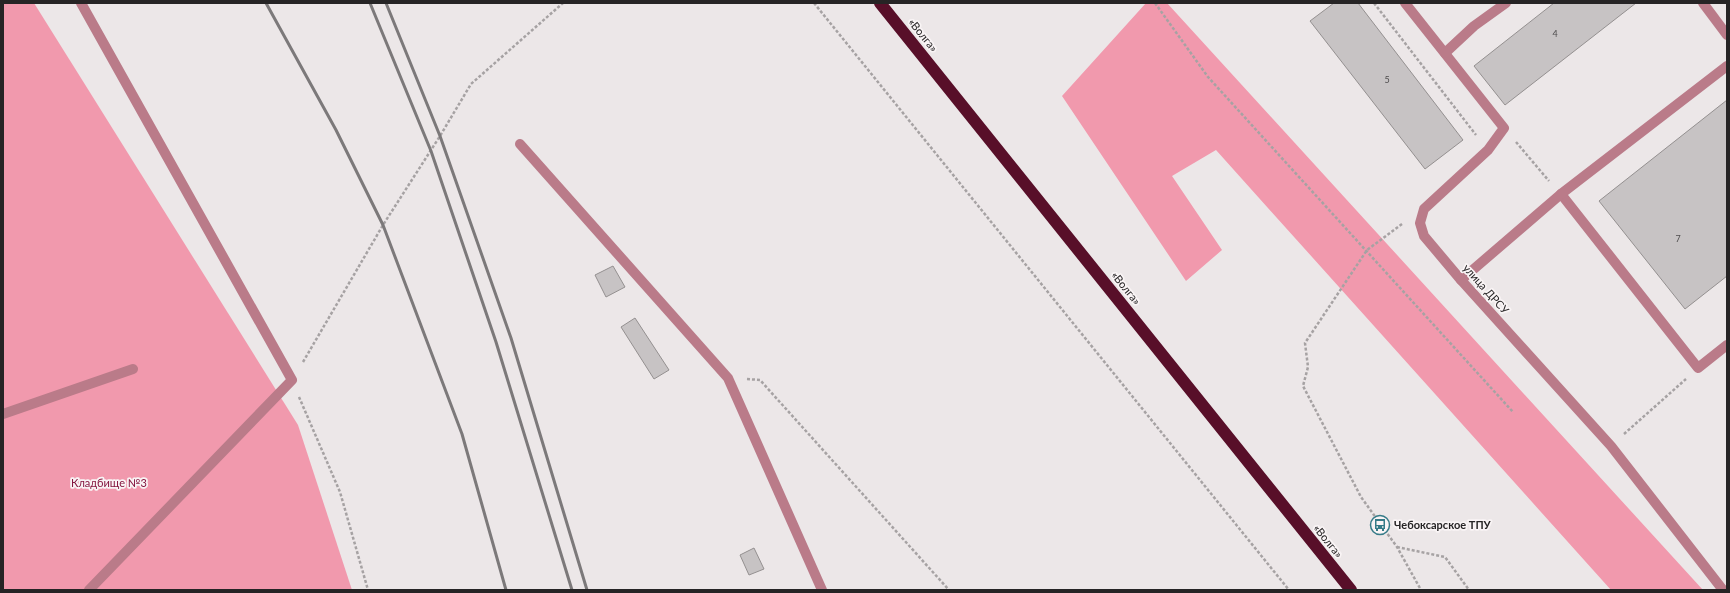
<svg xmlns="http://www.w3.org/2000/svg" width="1730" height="593" font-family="Lato,sans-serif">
	<rect width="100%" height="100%" fill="#ece7e8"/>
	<g fill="#f199ad">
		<polygon points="3,3 34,3 298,425 352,590 3,590"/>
		<polygon points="1146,3 1167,3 1703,590 1611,590 1216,150 1172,176 1222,250 1186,281 1062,96"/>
	</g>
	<g fill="#c7c3c4" stroke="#949090">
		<polygon points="1334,3 1358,3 1463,140 1425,169 1310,21"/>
		<polygon points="1554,3 1636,3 1505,105 1474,66"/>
		<polygon points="1727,100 1727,276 1685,309 1599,201"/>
		<polygon points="613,266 625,287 606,297 595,275"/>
		<polygon points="635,318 669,370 654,379 621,327"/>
		<polygon points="754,548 764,569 749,575 740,555"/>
	</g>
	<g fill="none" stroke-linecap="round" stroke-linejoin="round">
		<g stroke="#a6a2a3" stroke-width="2.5" stroke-dasharray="3 2" stroke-linecap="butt">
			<polyline points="814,3 1289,590"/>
			<polyline points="1155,3 1208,77 1513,412"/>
			<polyline points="1374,3 1476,135"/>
			<polyline points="1516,142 1549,181"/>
			<polyline points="1402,224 1367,250 1305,343 1308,367 1303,386 1361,497 1397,547 1421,590"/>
			<polyline points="303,362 383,225 440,136 471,84 563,3"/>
			<polyline points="747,379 760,380 949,590"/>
			<polyline points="299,397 340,492 368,590"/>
			<polyline points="1624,434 1686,379"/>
			<polyline points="1397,547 1445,557 1469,590"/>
		</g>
		<g stroke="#ba7b89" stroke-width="10">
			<polyline points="81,3 292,380 89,590"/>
			<polyline points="1405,3 1504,128 1488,150 1424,209 1420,223 1424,236 1461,280 1611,446 1723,590"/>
			<polyline points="1703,3 1727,35"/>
			<polyline points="1445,53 1474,26 1506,3"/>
			<polyline points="520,144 728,378 822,590"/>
			<polyline points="1561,194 1698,368 1727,345"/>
			<polyline points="1461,280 1561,194 1727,66"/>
			<polyline points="3,414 133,369"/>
		</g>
		<polyline stroke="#580f29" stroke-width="12" points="880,3 1351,590"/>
		<g stroke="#7c797a" stroke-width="3">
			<polyline points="266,3 336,130 383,225 462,434 506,590"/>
			<polyline points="370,3 431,151 496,342 572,590"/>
			<polyline points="386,3 440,136 511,338 587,590"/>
		</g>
	</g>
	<defs>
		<g id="bus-ring" transform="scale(1)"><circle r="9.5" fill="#f9f4f5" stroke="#367b88" stroke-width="1.5"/><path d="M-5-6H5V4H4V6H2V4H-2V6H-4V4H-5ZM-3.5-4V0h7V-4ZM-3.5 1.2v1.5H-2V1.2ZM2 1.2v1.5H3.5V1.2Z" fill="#367b88"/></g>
	</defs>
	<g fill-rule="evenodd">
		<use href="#bus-ring" x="1380" y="525"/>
	</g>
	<g text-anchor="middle" stroke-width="3.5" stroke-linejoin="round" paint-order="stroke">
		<g font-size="9" fill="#4e4c4d">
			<text x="1555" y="37">4</text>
			<text x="1387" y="83">5</text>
			<text x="1678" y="242">7</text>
		</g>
		<g font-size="11" fill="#262425" stroke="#f9f4f5">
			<text transform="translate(923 35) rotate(51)" y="4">«Волга»</text>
			<text transform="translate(1126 288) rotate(51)" y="4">«Волга»</text>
			<text transform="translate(1486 289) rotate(48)" y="4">улица ДРСУ</text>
			<text transform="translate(1328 541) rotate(51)" y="4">«Волга»</text>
		</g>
		<g font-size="11" fill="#85163f" stroke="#f9f4f5">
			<text x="109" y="487">Кладбище №3</text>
		</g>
		<g font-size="11" font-weight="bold" fill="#262425" stroke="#f9f4f5" text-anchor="start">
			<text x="1394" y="529">Чебоксарское ТПУ</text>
		</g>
	</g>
	<rect width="1730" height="593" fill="none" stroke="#262425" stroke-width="8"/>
</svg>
